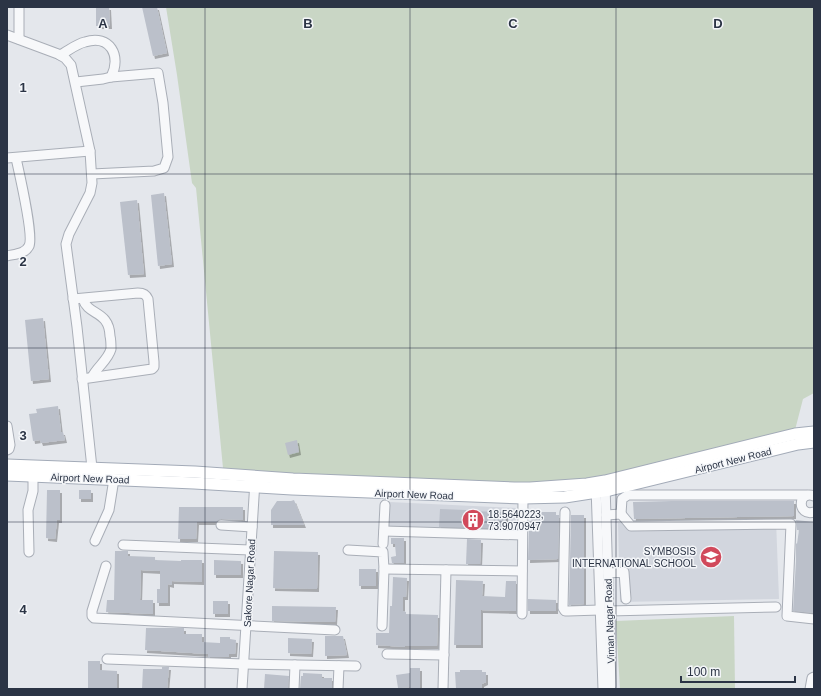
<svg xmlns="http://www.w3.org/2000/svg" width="821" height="696" font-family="Arial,sans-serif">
	<defs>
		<filter id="shadow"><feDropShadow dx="2" dy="3" stdDeviation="0" flood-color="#0004"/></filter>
	</defs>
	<rect width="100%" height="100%" fill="#e4e7ec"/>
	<g fill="#d2d6de">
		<polygon points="389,502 516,508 516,537 389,532"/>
		<polygon points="776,520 779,599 620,602 618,523"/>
	</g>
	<g fill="#c9d6c5">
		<polygon points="166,7 814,7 814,393 803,399 795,430 586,481 543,485 290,473 223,468 196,188 192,183 177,75"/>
		<polygon points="734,616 735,689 620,689 616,621"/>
	</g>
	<g fill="#bbc0ca" filter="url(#shadow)">
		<polygon points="96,7 109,7 110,26 96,26"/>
		<polygon points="142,7 157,7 167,53 153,56"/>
		<polygon points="164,193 172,264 158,266 151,195"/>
		<polygon points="137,200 144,274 128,275 120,202"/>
		<polygon points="43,318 49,379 31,381 25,320"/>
		<polygon points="58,406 61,432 63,432 65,440 41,443 40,440 33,441 29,414 37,413 36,409"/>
		<polygon points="297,440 299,452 288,455 285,443"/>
		<polygon points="47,490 60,490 60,520 57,520 55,539 46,538"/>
		<rect x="79" y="490" width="12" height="9"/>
		<polygon points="294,500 304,525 271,525 271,510 277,501 291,501"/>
		<polygon points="672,501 794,501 794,516 634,519 633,502"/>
		<polygon points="179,507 243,507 243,520 221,519 216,522 197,522 196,539 178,539"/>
		<polygon points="440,509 466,510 466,511 506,512 506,529 439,527"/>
		<polygon points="531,512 556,512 556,515 559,515 558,559 528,560 529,531 532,531"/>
		<polygon points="571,515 584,515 584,604 569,605"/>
		<polygon points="796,520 814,522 814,613 793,611 796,561 796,543 797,544 799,530 797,530"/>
		<polygon points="391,538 404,538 404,563 392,563 391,557 396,556 395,544 391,544"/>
		<polygon points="467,539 481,540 480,564 466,564"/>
		<polygon points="115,551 128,551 128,556 155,557 155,560 181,561 181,560 202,560 202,582 172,581 172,585 168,584 168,603 157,603 157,589 160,589 160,571 141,570 140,600 153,600 153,614 106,612 107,600 114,600"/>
		<polygon points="274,551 318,552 317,589 273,588"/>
		<polygon points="214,560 241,561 241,575 214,575"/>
		<rect x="359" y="569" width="17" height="17"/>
		<polygon points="393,577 407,578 406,597 403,597 403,611 406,612 406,614 438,615 437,646 405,646 405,647 376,645 376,633 389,633 390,606 392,606"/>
		<polygon points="456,580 483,581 482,596 505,597 506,581 516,581 516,611 481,610 481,645 454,645"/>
		<polygon points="528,599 556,600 556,611 528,611"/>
		<rect x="213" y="601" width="15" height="13"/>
		<polygon points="272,606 336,607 335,622 272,621"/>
		<polygon points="146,628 184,628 184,634 202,634 202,642 220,643 220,637 230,637 230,639 236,640 235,654 229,654 229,657 208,657 208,654 145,650"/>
		<polygon points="325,636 343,636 347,655 325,656"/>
		<polygon points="288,638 312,639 311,654 288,653"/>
		<polygon points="88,661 100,661 100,670 117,671 117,689 88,689"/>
		<polygon points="162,667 169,667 167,689 142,689 143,669 162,669"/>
		<polygon points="410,668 420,668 420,689 410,689 410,687 398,688 396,675 410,673"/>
		<polygon points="460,670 482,670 482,672 486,672 486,682 482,684 482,689 456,689 455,672 460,672"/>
		<polygon points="303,673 322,674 322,678 332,678 332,689 300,689 301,676 303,676"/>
		<polygon points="265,674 289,676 288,689 264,689"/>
	</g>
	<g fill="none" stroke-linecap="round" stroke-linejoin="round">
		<g stroke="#a9aeb7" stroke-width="11">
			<g id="minor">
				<polyline points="7,35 58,54 65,58 71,65 90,151 92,183 90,193 69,234 66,244 77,327 92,468"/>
				<polyline points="19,39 19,7"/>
				<path d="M60,55C68,51 76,44 85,42C110,34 122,56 111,77"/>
				<polyline points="76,82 103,79 111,77 158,73 163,103 168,157 164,168 154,171 92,174"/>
				<polyline points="7,158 90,151"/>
				<path d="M7,256C15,254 25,254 29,246C34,236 19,172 16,158"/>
				<path d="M73,299L138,293C143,293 146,294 148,299L154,362V367L152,369L82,379"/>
				<path d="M83,299C88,316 109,310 110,336C111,340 111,345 111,349C108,360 97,367 92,377"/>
				<polyline points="7,426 10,445 9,449 7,450"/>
				<polyline points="605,484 611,686 610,689"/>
				<polyline points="596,487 603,689"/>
				<path d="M814,496C797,490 797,517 814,512"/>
				<polyline points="565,512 563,608 565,611 568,611 600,610"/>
				<polyline points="621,514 622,499 628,495 807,495"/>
				<polyline points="606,515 621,514 631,526 791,524 787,616 814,619"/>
				<polyline points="221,525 252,527"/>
				<polyline points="384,531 522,535"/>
				<polyline points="95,541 109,510 114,479"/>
				<polyline points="383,544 385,505"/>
				<polyline points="123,545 250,550"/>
				<polyline points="348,550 383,552 384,569 382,626"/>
				<polyline points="29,552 28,510 33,491 33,476"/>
				<polyline points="106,566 92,611 92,616 94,618 335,630"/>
				<polyline points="384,569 522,571"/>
				<polyline points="608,573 624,572 626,599"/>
				<polyline points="609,611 776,607"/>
				<polyline points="522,614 523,498"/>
				<polyline points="387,654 444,655"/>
				<polyline points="107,659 244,664 356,666"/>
				<polyline points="242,689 255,481"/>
				<polyline points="294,689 295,665"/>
				<polyline points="338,689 339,666"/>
				<polyline points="443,689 446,570"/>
				<polyline points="810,689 812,678 814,677"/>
			</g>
		</g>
		<g stroke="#a3abb8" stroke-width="13">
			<g id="major">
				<polyline points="7,465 195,472 293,479 514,488 530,488 587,484 605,481 795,434 814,432"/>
				<polyline points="7,475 194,483 292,489 523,498 565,497 610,490 798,444 814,442"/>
			</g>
		</g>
		<use href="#minor" stroke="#f7f8fa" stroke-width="9"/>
		<use href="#major" stroke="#fff" stroke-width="11"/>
	</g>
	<path fill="none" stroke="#2b3445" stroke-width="1" stroke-opacity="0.55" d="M205,7V689M410,7V689M616,7V689M7,174H814M7,348H814M7,522H814"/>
	<defs>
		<g id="building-disc" transform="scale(1.15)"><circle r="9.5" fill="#d1495b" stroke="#f4f6f9"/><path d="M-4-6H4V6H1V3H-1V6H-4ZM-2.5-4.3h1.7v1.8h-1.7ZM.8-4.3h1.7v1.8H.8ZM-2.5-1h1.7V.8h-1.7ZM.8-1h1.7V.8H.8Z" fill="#fff"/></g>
		<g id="university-disc" transform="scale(1.15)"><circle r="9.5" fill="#d1495b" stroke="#f4f6f9"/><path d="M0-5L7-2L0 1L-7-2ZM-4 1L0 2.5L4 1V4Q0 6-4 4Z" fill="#fff"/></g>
	</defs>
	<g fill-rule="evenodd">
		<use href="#building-disc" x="473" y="520"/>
		<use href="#university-disc" x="711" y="557"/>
	</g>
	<g text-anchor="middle" stroke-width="3" stroke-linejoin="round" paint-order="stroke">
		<g font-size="10" fill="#2b3445" stroke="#f4f6f9">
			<text transform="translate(733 460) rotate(-14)" y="4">Airport New Road</text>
			<text transform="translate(90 478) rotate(2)" y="4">Airport New Road</text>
			<text transform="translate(414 494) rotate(2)" y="4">Airport New Road</text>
			<text transform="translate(249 583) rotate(-87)" y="4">Sakore Nagar Road</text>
			<text transform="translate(609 621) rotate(-92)" y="4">Viman Nagar Road</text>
		</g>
		<g font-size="10" fill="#2b3445" stroke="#f4f6f9" text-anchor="start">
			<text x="488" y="518">18.5640223,<tspan x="488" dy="12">73.9070947</tspan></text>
			<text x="696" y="555" text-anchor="end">SYMBOSIS<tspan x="696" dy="12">INTERNATIONAL SCHOOL</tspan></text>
		</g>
	</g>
	<g font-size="13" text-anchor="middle" font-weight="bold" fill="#2b3445" stroke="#f4f6f9" stroke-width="3" stroke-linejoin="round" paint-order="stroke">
		<text x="103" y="28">A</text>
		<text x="308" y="28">B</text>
		<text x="513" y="28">C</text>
		<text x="718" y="28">D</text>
		<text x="23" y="92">1</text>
		<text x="23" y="266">2</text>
		<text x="23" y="440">3</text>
		<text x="23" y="614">4</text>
	</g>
	<rect width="821" height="696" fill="none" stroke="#2b3445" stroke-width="16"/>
	<path d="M681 676v6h114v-6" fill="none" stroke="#2b3445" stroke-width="2"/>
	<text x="687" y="676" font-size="12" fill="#2b3445" stroke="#f4f6f9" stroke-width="3" paint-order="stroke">100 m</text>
</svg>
